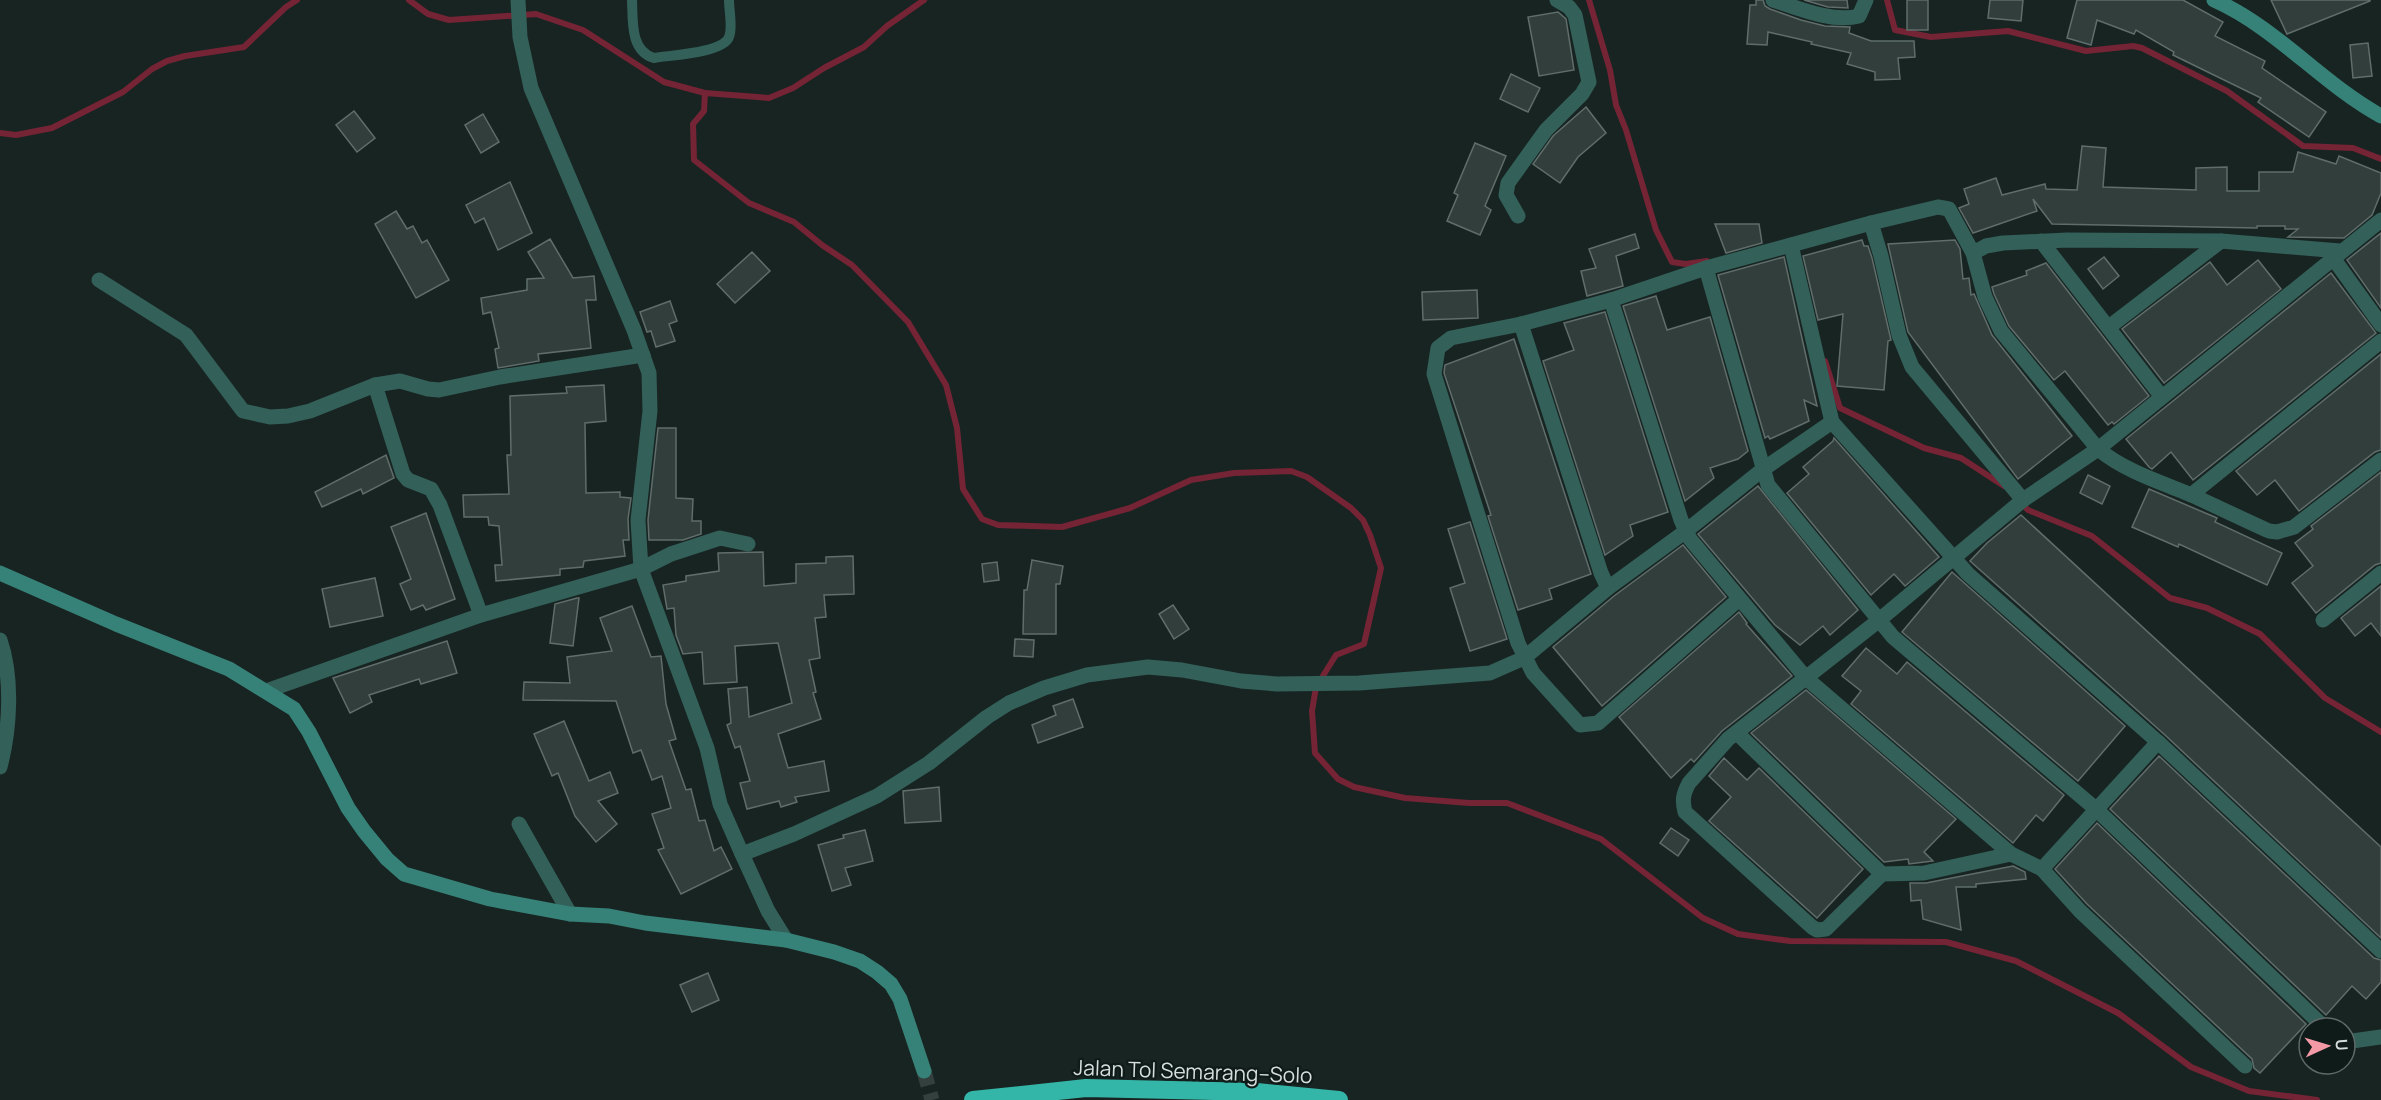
<svg xmlns="http://www.w3.org/2000/svg" width="2381" height="1100" font-family="Manrope,sans-serif">
	<rect width="100%" height="100%" fill="#182422"/>
	<g fill="none" stroke-linecap="round" stroke-linejoin="round">
		<g stroke="#742435" stroke-width="6">
			<polyline points="409,0 428,14 449,20 536,14 583,30 664,82 705,93 769,98 793,88 824,68 864,47 887,26 924,0"/>
			<polyline points="1589,0 1610,70 1616,105 1626,130 1656,230 1672,262 1686,264 1707,261"/>
			<polyline points="1887,0 1895,30 1931,37 2008,31 2086,51 2133,46 2142,48 2227,91 2303,146 2353,148 2381,159"/>
			<polyline points="705,93 704,111 693,124 694,160 749,203 794,222 822,245 852,265 908,322 946,385 957,428 963,489 982,519 998,525 1062,527 1130,508 1191,480 1234,473 1291,471 1307,477 1351,508 1363,520 1370,535 1381,568 1364,644 1336,655 1316,687 1312,711 1315,753 1338,779 1354,787 1405,798 1469,803 1507,803 1601,839 1703,918 1738,934 1790,941 1946,942 2016,961 2118,1013 2191,1067 2249,1091 2317,1100"/>
			<polyline points="0,133 16,135 52,128 123,92 152,69 167,61 185,56 244,47 286,7 297,0"/>
			<polyline points="1825,361 1840,408 1924,448 1961,458 2004,486"/>
			<polyline points="2020,502 2028,510 2092,536 2170,598 2207,608 2260,634 2325,698 2381,732"/>
		</g>
	</g>
	<g fill="#313e3b" stroke="#5f6d6b" stroke-width="1.5">
		<polygon points="1756,0 1763,0 1765,6 1770,9 1801,20 1825,26 1850,27 1849,33 1871,41 1914,41 1915,57 1898,58 1900,79 1875,80 1875,72 1847,64 1851,53 1811,44 1812,42 1768,32 1767,45 1747,44 1750,5 1756,5"/>
		<polygon points="1804,0 1847,0 1848,8 1828,7"/>
		<rect x="1907" y="0" width="21" height="30"/>
		<polygon points="1990,0 2023,0 2021,21 1988,18"/>
		<polygon points="2077,0 2183,0 2223,22 2215,36 2265,61 2262,68 2326,112 2309,137 2258,102 2261,98 2173,55 2174,52 2136,30 2134,34 2097,20 2091,45 2067,38"/>
		<polygon points="2271,0 2370,0 2370,1 2287,34"/>
		<polygon points="1558,12 1566,19 1574,70 1539,76 1528,17"/>
		<polygon points="2368,43 2372,76 2353,78 2350,45"/>
		<polygon points="1511,74 1540,88 1528,112 1500,99"/>
		<polygon points="1586,107 1606,133 1578,157 1560,183 1533,164 1553,136"/>
		<polygon points="354,111 375,138 357,152 336,125"/>
		<polygon points="483,114 499,142 481,153 465,125"/>
		<polygon points="1475,143 1506,156 1485,206 1491,210 1480,235 1447,221 1458,195 1454,193"/>
		<polygon points="2082,146 2106,148 2103,187 2196,190 2196,168 2227,167 2227,191 2259,191 2259,172 2293,172 2298,152 2336,164 2339,156 2381,173 2381,193 2372,215 2344,238 2288,237 2298,229 2285,229 2285,226 2257,226 2257,228 2052,224 2033,199 2037,211 1973,233 1959,208 1969,204 1964,189 1996,178 2002,195 2045,184 2046,189 2077,190"/>
		<polygon points="510,182 532,233 498,250 484,218 475,223 466,205"/>
		<polygon points="396,211 407,229 413,226 422,243 427,240 449,280 416,298 375,224"/>
		<polygon points="1715,224 1759,224 1762,243 1726,253"/>
		<polygon points="2381,233 2381,308 2347,260"/>
		<polygon points="1635,234 1639,248 1616,256 1623,286 1587,296 1581,271 1596,268 1589,249"/>
		<polygon points="550,239 573,278 594,276 596,300 586,300 591,348 538,354 539,361 498,368 495,349 499,348 491,312 483,314 481,298 527,290 527,279 544,278 528,252"/>
		<polygon points="1862,240 1864,246 1868,246 1872,258 1891,340 1888,341 1884,390 1837,386 1843,314 1818,320 1803,256"/>
		<polygon points="1955,240 1960,249 1963,279 1969,278 1971,295 1974,294 1992,335 2072,436 2018,479 1908,332 1888,244"/>
		<polygon points="752,252 770,271 735,303 717,284"/>
		<polygon points="1784,257 1817,406 1804,400 1809,421 1770,439 1768,436 1765,438 1718,275"/>
		<polygon points="2104,257 2119,276 2103,289 2088,269"/>
		<polygon points="2258,260 2281,289 2164,383 2122,329 2210,262 2227,285"/>
		<polygon points="2046,263 2149,396 2114,424 2112,422 2108,425 2065,371 2054,380 2009,326 1994,294 1992,287 2027,275 2026,271"/>
		<polygon points="2331,273 2376,333 2193,480 2171,452 2152,469 2149,467 2126,439"/>
		<polygon points="1477,290 1478,318 1423,320 1422,292"/>
		<polygon points="1656,296 1667,330 1710,317 1748,451 1738,459 1710,468 1714,478 1685,501 1623,306"/>
		<polygon points="670,301 677,321 669,324 675,341 656,347 651,331 647,332 640,312"/>
		<polygon points="1605,312 1668,512 1630,525 1633,536 1605,555 1543,361 1574,350 1564,323"/>
		<polygon points="1514,339 1591,574 1549,589 1552,599 1518,610 1488,516 1491,515 1444,373 1445,365"/>
		<polygon points="2381,354 2381,450 2375,452 2299,511 2275,480 2257,495 2236,471"/>
		<polygon points="604,385 606,421 585,423 586,493 620,492 620,497 631,498 628,519 629,540 623,540 625,556 584,561 583,567 560,569 560,575 496,581 495,565 502,565 499,526 489,525 488,517 464,517 463,495 509,494 507,455 511,455 510,396 567,393 566,387"/>
		<polygon points="658,428 676,428 676,498 693,499 692,521 701,521 701,534 683,540 649,540 648,520"/>
		<polygon points="1834,438 1939,557 1905,586 1894,574 1871,595 1787,493 1809,474 1803,467 1833,441"/>
		<polygon points="386,455 394,478 363,494 361,489 322,507 315,492"/>
		<polygon points="2381,472 2381,563 2375,565 2316,613 2292,583 2313,566 2295,543 2313,529 2311,526"/>
		<polygon points="2088,475 2110,486 2102,504 2080,493"/>
		<polygon points="1758,486 1858,610 1830,635 1823,626 1800,645 1775,625 1698,534"/>
		<polygon points="2149,489 2217,518 2215,522 2282,553 2267,585 2179,544 2178,547 2132,527"/>
		<polygon points="426,513 455,599 426,610 423,605 411,610 400,584 411,579 391,527"/>
		<polygon points="2021,515 2381,847 2381,938 2165,735 1970,561 1987,543"/>
		<polygon points="1470,522 1507,639 1470,651 1450,588 1465,583 1448,529"/>
		<polygon points="1683,545 1726,597 1602,706 1553,647 1614,596"/>
		<polygon points="763,552 764,586 796,583 796,564 826,563 826,557 853,556 854,594 824,595 826,617 815,618 820,658 809,660 816,692 813,693 821,719 778,734 788,768 824,761 829,791 795,797 797,802 781,807 779,801 747,809 740,783 750,781 740,746 735,748 727,725 731,723 728,689 747,687 749,717 792,703 778,643 735,646 737,682 704,684 702,652 683,654 676,635 674,608 667,609 663,585 686,581 686,576 719,571 718,553"/>
		<polygon points="1032,560 1063,566 1060,584 1056,584 1056,634 1023,634 1024,590 1027,590"/>
		<polygon points="997,562 999,580 984,582 982,564"/>
		<polygon points="1952,572 2125,726 2078,781 1902,632"/>
		<polygon points="375,578 383,616 330,627 322,589"/>
		<polygon points="2381,586 2381,636 2371,623 2355,636 2341,618"/>
		<polygon points="577,598 579,598 573,646 550,643 555,604"/>
		<polygon points="1173,605 1189,629 1174,639 1159,614"/>
		<polygon points="632,606 651,657 661,656 666,704 676,739 669,741 686,790 691,789 699,821 705,820 714,851 721,847 732,869 681,894 658,850 664,848 652,814 671,808 662,776 652,780 641,750 633,753 616,701 523,700 524,682 570,683 567,657 612,651 600,618"/>
		<polygon points="1739,612 1747,623 1746,624 1792,676 1722,731 1694,762 1691,759 1671,778 1619,717"/>
		<polygon points="1015,639 1034,640 1033,657 1014,656"/>
		<polygon points="447,641 457,673 421,684 419,679 369,695 372,702 350,713 333,678"/>
		<polygon points="1866,648 1897,674 1907,662 2064,795 2043,821 2036,815 2013,843 1851,704 1861,691 1842,676"/>
		<polygon points="1806,690 1956,819 1924,852 1933,861 1909,864 1908,859 1884,862 1751,733"/>
		<polygon points="1073,699 1083,727 1038,743 1032,725 1056,715 1053,706"/>
		<polygon points="564,721 589,781 610,772 618,793 598,801 617,824 596,842 575,816 558,773 552,776 534,734"/>
		<polygon points="2159,756 2374,958 2381,960 2381,982 2366,999 2352,986 2326,1015 2110,809"/>
		<polygon points="1724,758 1747,780 1759,768 1863,869 1817,918 1709,821 1731,797 1709,776"/>
		<polygon points="939,787 941,821 905,823 903,791"/>
		<polygon points="2097,823 2306,1024 2260,1073 2254,1068 2252,1059 2087,904 2055,869"/>
		<polygon points="1671,828 1689,840 1678,856 1660,843"/>
		<polygon points="865,830 873,861 845,868 851,885 832,891 818,845 844,838 843,835"/>
		<polygon points="2013,866 2025,872 2026,879 1976,884 1976,887 1956,887 1961,930 1923,919 1921,900 1911,901 1910,883 1926,883"/>
		<polygon points="708,973 719,1000 692,1012 680,985"/>
	</g>
	<g fill="none" stroke-linecap="round" stroke-linejoin="round">
		<polyline stroke="#34403e" stroke-width="15" stroke-dasharray="15 8" stroke-linecap="butt" points="924,1071 932,1100"/>
		<path stroke="#336059" stroke-width="10" d="M632,0C633,21 630,51 654,58C671,55 723,53 729,37C733,28 729,11 729,0"/>
		<g stroke="#336059" stroke-width="15">
			<polyline points="518,0 520,37 531,88 634,330 649,373 650,411 638,520 641,569 707,748 720,804 742,854 794,834 877,796 929,763 987,717 1009,703 1044,688 1087,675 1148,667 1182,670 1241,681 1277,684 1359,683 1490,673 1524,658 1608,588 1686,531 1762,470 1832,422 1968,574 2158,742 2381,951"/>
			<path d="M1773,0C1798,8 1832,23 1859,16L1866,0"/>
			<polyline points="1518,216 1506,195 1508,183 1546,130 1582,94 1589,82 1575,15 1569,7 1557,0"/>
			<polyline points="1871,223 1938,207 1949,209 1973,253"/>
			<polyline points="2041,241 2162,397"/>
			<polyline points="1791,245 1871,223 1881,256 1899,335 1912,367 2023,500"/>
			<path d="M2340,251L2221,241L2067,240L2003,243L1986,246L1973,253L1985,297L2001,331L2098,449C2125,471 2157,481 2189,494C2216,506 2242,519 2269,531L2277,532L2294,527L2381,460"/>
			<polyline points="2333,258 2381,325"/>
			<polyline points="1706,268 1791,245 1832,422"/>
			<polyline points="99,280 186,335 243,411 270,417 288,416 310,411 375,385"/>
			<polyline points="1611,300 1681,520 1690,539 1806,678 2011,854"/>
			<polyline points="1521,324 1601,573 1608,588"/>
			<polyline points="2109,327 2221,241"/>
			<polyline points="2191,495 2381,341"/>
			<polyline points="1739,599 1598,723 1580,725 1533,673 1518,643 1434,374 1438,348 1451,338 1521,324 1611,300 1706,268 1768,485 1893,637 2097,810 2325,1028"/>
			<polyline points="481,615 440,505 431,489 408,480 403,474 375,385 400,381 428,389 439,390 500,377 643,355"/>
			<polyline points="2323,620 2381,573"/>
			<path d="M0,640C13,678 10,729 0,767"/>
			<polyline points="266,691 481,615 641,569 671,554 720,538 748,544"/>
			<polyline points="1737,733 1882,874 1924,873 2011,854 2042,869"/>
			<polyline points="2158,742 2042,869 2080,911 2245,1066"/>
			<polyline points="519,824 570,914"/>
			<polyline points="742,854 768,911 786,940"/>
			<path d="M1882,874L1826,929L1817,930L1812,927L1685,812C1682,800 1683,794 1689,783L1728,739L1878,621L2023,500L2098,449L2381,220"/>
			<polyline points="2345,1042 2381,1037"/>
		</g>
		<g stroke="#378278" stroke-width="15">
			<path d="M2214,0C2277,28 2321,83 2381,116"/>
			<polyline points="0,573 116,624 229,669 294,709 309,732 348,808 364,831 387,859 404,874 490,899 570,914 609,916 645,923 786,940 834,952 860,961 877,972 891,984 900,999 924,1071"/>
		</g>
		<polyline stroke="#33b5a7" stroke-width="18" points="973,1100 1086,1088 1257,1092 1339,1100"/>
	</g>
	<g text-anchor="middle" stroke-width="4.5" stroke-linejoin="round" paint-order="stroke">
		<g font-size="21" fill="#d6dedd" stroke="#0f1b19">
			<text transform="translate(1193 1072) rotate(2)" y="7">Jalan Tol Semarang–Solo</text>
		</g>
	</g>
	<g transform="translate(2327 1046) rotate(86)"><circle r="28" fill="#0f1b19" stroke="#5f6967" stroke-width="1.5"/>
	<path d="M0-4.5L10 22L0 15L-10 22Z" fill="#f49aa6"/>
	<text y="-9" font-size="16" font-weight="bold" text-anchor="middle" fill="#d6dedd">U</text>
	</g>
</svg>
